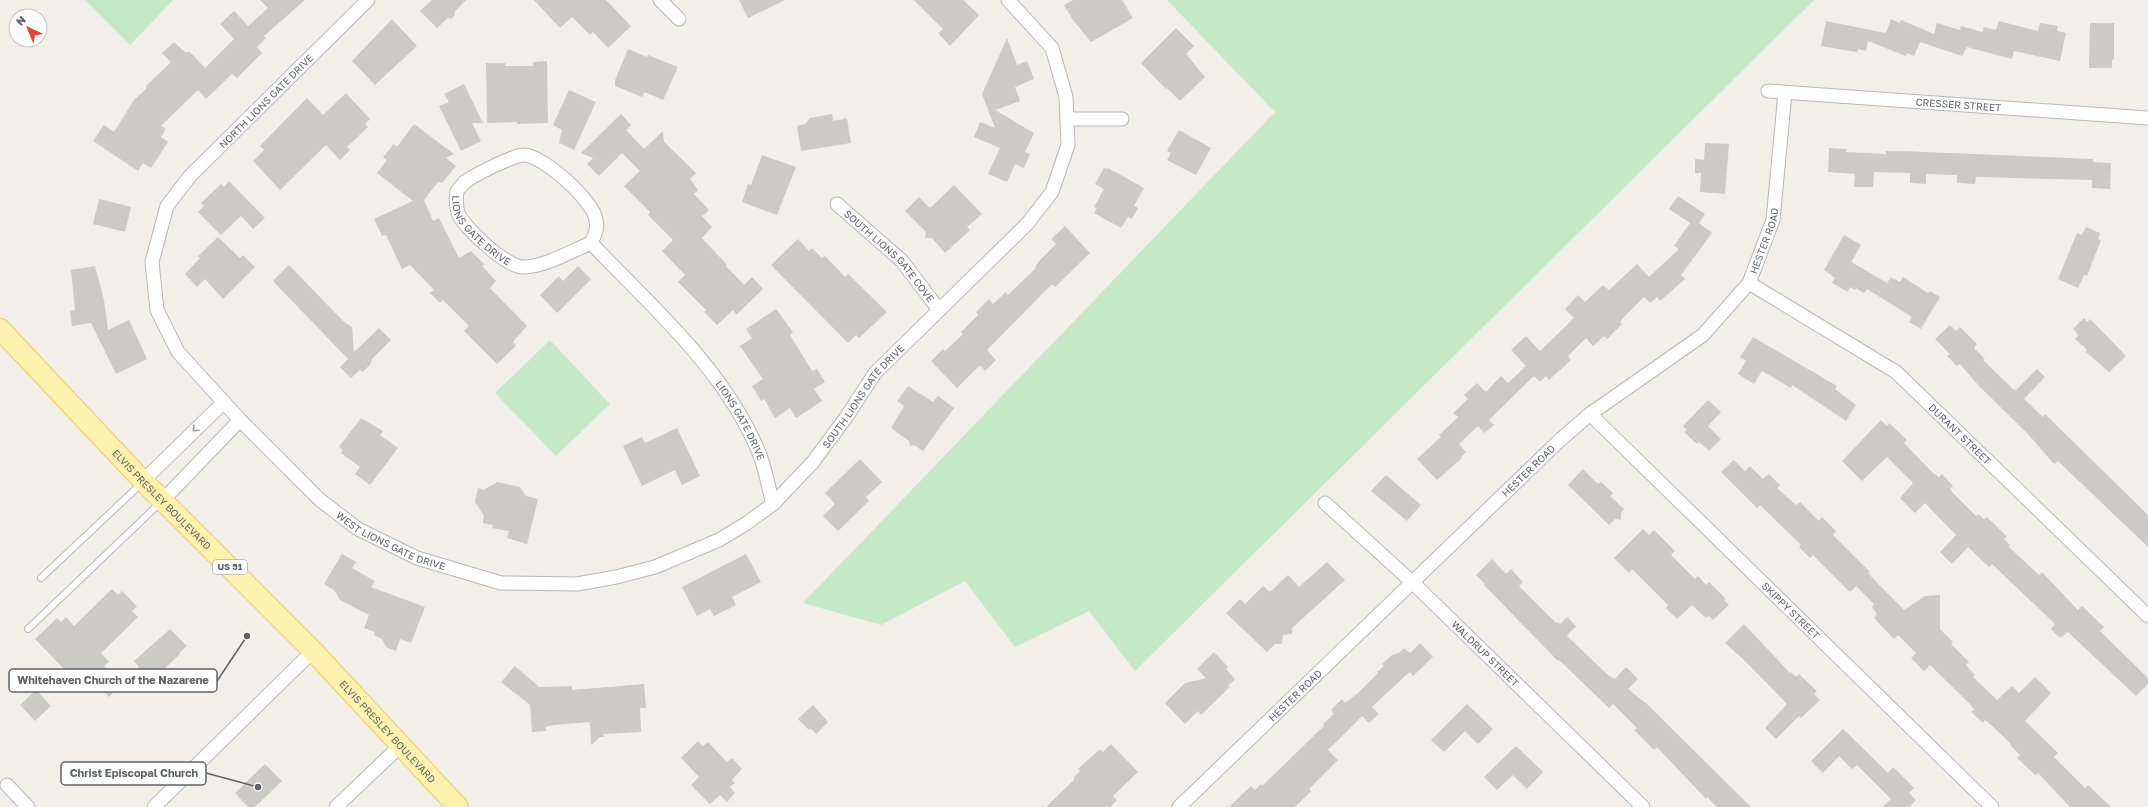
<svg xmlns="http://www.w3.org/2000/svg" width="2148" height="807" font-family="'Golos Text',sans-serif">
	<rect width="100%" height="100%" fill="#f1efe8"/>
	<g fill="#c5e8c5">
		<polygon points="85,0 173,0 130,45"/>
		<polygon points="1167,0 1814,0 1135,671 1089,611 1015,647 965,581 881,625 803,603 1275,112"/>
		<polygon points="550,340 610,404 556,456 495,393"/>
	</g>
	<g fill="#cccac5">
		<polygon points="260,0 305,0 264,36 266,38 257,47 262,53 237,78 232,74 206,99 198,90 161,126 166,129 161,137 168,142 151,168 143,163 138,171 93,141 104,125 114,132 134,100 146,89 146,86 171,62 162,53 174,42 185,52 190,52 205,68 234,39 220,24 234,11 248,26 268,8"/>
		<polygon points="432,0 466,0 455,11 455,15 451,19 448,18 437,28 420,11"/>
		<polygon points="534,0 606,0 631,26 608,48 593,32 590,35 572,17 560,28"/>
		<polygon points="739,0 785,0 748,18"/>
		<polygon points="914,0 963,0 979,15 950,46 938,33 943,29"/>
		<polygon points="1073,0 1122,0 1133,18 1091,42 1073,20 1064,5"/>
		<polygon points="392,19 417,46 375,85 352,61"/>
		<polygon points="1891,19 1900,23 1901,20 1934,34 1937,23 1960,30 1961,26 1982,32 1984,27 1996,30 1999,21 2038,31 2040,23 2058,26 2057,31 2066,33 2060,61 2014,51 2012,59 1967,47 1962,56 1920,42 1914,56 1907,53 1906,56 1868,41 1866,51 1858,49 1857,52 1821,46 1826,21 1886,33"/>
		<polygon points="2090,23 2114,23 2114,59 2112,60 2112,68 2089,68"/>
		<polygon points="1176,28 1194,46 1186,54 1205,77 1180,101 1167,88 1166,89 1141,63"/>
		<polygon points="1007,38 1017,65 1027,61 1034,79 1015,87 1020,101 995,110 1034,133 1025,152 1030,154 1024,168 1015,164 1007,182 988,174 1000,148 974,137 980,122 995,128 982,94"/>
		<polygon points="628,49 647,57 648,55 678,67 663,100 645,92 642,97 615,86 615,80"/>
		<polygon points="547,61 548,123 517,124 517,122 487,123 486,63 505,63 505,66 533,66 533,62"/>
		<polygon points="464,84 483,123 472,123 481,141 461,151 439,106 449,102 444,94"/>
		<polygon points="569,90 596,102 574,150 559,143 562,130 553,125"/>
		<polygon points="346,93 370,119 365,124 368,127 347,147 350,150 340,160 326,145 280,190 253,161 264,150 260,146 307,98 323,115"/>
		<polygon points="621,114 631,125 626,130 644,149 663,131 664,142 696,173 690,179 698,190 694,194 709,210 702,216 712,227 702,238 727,265 726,266 744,285 752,277 763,289 736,315 733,310 717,325 704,312 706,310 678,282 685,275 662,251 673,240 648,215 650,212 624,186 640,171 622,153 599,176 587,164 593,158 581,153"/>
		<polygon points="832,114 833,121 847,118 851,143 801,151 797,126 805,124 810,118"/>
		<polygon points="414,124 454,154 446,158 456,166 442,183 438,182 424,200 433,221 439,218 459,258 471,251 484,264 482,266 496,281 490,288 527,326 513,342 516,346 497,364 464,331 469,326 443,300 440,303 430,293 434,290 410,265 402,269 386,235 382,236 374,219 413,201 377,173 387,160 383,157 394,144 397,147"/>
		<polygon points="1179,130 1211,148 1196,175 1167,160 1171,153 1167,151"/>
		<polygon points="1705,143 1729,144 1725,194 1700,192 1701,173 1695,173 1695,159 1704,160"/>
		<polygon points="1829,148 1847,149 1846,152 1886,154 1886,151 1901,151 2093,159 2093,162 2111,163 2110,189 2092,188 2092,180 1976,177 1975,184 1957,183 1957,175 1926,174 1926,184 1910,183 1910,173 1874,172 1873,187 1854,187 1855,174 1828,172"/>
		<polygon points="762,155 796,167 777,215 742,202 748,184 751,185"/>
		<polygon points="1104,168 1107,169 1108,168 1144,188 1134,206 1138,208 1132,219 1128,217 1121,228 1094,213 1097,208 1094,207 1104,189 1095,184"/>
		<polygon points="229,181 265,218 253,229 241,216 221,235 198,212 204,206 201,203 221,184 224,187"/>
		<polygon points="954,185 982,214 967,227 970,230 967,233 945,253 932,238 925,238 926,232 905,211 919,197 930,208"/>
		<polygon points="1678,196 1705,214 1699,223 1712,233 1681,275 1685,279 1660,301 1657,297 1650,303 1644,297 1623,318 1620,322 1622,324 1607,339 1604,336 1593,346 1586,338 1568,356 1571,360 1549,380 1546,376 1540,382 1534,376 1489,420 1494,425 1484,433 1478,426 1459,444 1466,452 1461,457 1462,458 1437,480 1417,459 1441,437 1439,435 1458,417 1453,413 1468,399 1464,395 1477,383 1486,392 1501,376 1508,383 1526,366 1511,350 1526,336 1540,351 1574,318 1565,309 1578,295 1585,302 1603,285 1609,290 1637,264 1649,277 1679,249 1674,246 1690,223 1669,209"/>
		<polygon points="99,199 131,207 125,232 93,224"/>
		<polygon points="1065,226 1090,253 1055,287 1052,284 987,350 996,360 985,371 980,365 957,388 931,361 943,349 945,351 963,334 961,332 978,315 976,312 989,299 993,304 1006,292 1008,295 1036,268 1035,267 1040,260 1056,244 1051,239"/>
		<polygon points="2086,227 2100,233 2098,239 2101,240 2087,276 2084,275 2078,288 2058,279 2077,233 2082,235"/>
		<polygon points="1844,235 1861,245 1852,261 1853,263 1887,283 1891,277 1900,282 1903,277 1928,293 1930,291 1940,297 1921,329 1909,322 1912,317 1867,289 1864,293 1856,288 1855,290 1850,287 1848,292 1832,283 1835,278 1824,270"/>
		<polygon points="218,237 240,258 243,255 255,267 223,299 205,279 197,287 185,274 200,258 198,256"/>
		<polygon points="798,239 809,251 812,248 822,258 825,256 845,277 848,274 887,312 859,338 856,335 848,343 771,265"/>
		<polygon points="289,265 343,321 352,327 354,352 379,328 391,340 371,360 372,361 369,366 362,372 360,370 351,378 340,367 348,359 273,281"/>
		<polygon points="95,266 104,300 108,330 129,320 147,359 116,374 91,323 72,326 70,311 75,310 71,270"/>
		<polygon points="578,266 591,279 557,313 540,295 559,276 563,281"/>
		<polygon points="776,309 793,332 790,335 812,371 817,369 825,382 814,389 822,401 796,418 790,408 775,418 764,399 761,401 752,386 763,379 740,346 752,338 746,329"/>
		<polygon points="2084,318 2087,322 2090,319 2126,356 2109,372 2086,352 2087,350 2075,339 2078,336 2077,333 2073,329"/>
		<polygon points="1950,325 1956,331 1960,327 1977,344 1974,348 1985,359 1983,360 2013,389 2016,390 2037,369 2045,377 2024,399 2043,417 2045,414 2148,515 2148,547 2058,461 2054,464 2027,433 1979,386 1960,364 1957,366 1947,356 1950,354 1935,339"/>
		<polygon points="1753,337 1837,386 1835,389 1856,405 1846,421 1792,385 1791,388 1762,371 1754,384 1738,374 1746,361 1740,357"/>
		<polygon points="908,386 933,402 938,396 954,408 923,451 914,445 910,446 909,441 891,428 904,406 897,401"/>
		<polygon points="1708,400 1721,412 1708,426 1721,439 1709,451 1699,442 1697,444 1684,432 1687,430 1683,426"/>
		<polygon points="361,418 383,431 380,435 398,448 370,485 355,474 360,467 341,453 343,450 339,447"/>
		<polygon points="1881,420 1887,426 1889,423 1907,440 1904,443 1933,473 1939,477 1942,474 1953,486 1950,489 1954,494 1976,516 1978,514 1984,519 1987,517 2007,537 2004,539 2010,545 2008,546 2039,575 2042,572 2078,610 2082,606 2104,627 2100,631 2148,678 2148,684 2136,696 2068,632 2060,638 2051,629 2055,624 1992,564 1989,567 1968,547 1952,564 1940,552 1956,535 1925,503 1915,513 1900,498 1913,483 1887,457 1862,481 1842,461"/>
		<polygon points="677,428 700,476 682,485 675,470 642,486 623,446 642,437 645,443"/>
		<polygon points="860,459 882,482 866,497 869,501 838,531 823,516 835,504 825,493"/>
		<polygon points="1734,460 1745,471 1750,466 1763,479 1769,474 1780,485 1777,488 1796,505 1800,502 1819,521 1822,517 1836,531 1833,535 1870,572 1868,573 1878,584 1904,610 1925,596 1940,595 1940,629 1953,642 1951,644 1969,662 1966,665 1975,675 1973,677 1997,700 2012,686 2019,693 2035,677 2051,693 2025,721 2058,753 2054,757 2085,788 2088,785 2111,807 2070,807 2038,773 2035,775 2017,758 2020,755 2010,745 2011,744 1991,725 1985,720 1983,723 1971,712 1974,710 1970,704 1930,665 1924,671 1911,658 1916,653 1898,635 1894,639 1874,618 1877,614 1872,607 1874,604 1856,586 1850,592 1813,555 1810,558 1799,547 1801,545 1760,505 1757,508 1721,472"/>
		<polygon points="1583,469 1598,484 1601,482 1613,493 1610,496 1624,509 1621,513 1621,520 1615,519 1609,525 1568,485"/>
		<polygon points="1386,475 1421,505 1407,521 1371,491"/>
		<polygon points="497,482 520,487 526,496 538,499 527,544 507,538 509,531 492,528 493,525 483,523 484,516 475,502 478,488 484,490"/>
		<polygon points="1643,529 1649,535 1654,530 1675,551 1671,555 1695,579 1698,576 1706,585 1709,582 1726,599 1724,600 1729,605 1713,620 1709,616 1706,618 1692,605 1677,619 1666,608 1668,605 1632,569 1629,573 1614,558"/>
		<polygon points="342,554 356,562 352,568 375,581 371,587 425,607 411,643 400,639 396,651 386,647 382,639 374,635 375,632 364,628 369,615 340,600 334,590 324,584"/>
		<polygon points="746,554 761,582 732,597 736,605 714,616 710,609 697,616 682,587"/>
		<polygon points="1492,559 1506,574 1511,569 1523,582 1519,586 1556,623 1557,622 1560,624 1567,617 1576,626 1567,636 1609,676 1615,679 1626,667 1638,679 1628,689 1648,705 1751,807 1717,807 1707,797 1706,799 1657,747 1654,750 1634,730 1637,728 1613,704 1609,708 1559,660 1558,661 1484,585 1485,584 1476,575"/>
		<polygon points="1327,562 1345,580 1292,628 1292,634 1283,635 1282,644 1275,644 1267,652 1226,613 1240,599 1245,604 1263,586 1270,592 1288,575 1299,587"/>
		<polygon points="112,589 118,595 122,591 135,604 137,607 132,611 138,617 101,653 109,662 104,666 122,683 109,697 94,682 85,691 35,639 57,618 61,622 66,617 74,626"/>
		<polygon points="1744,624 1790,673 1791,672 1796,677 1799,674 1817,691 1814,694 1820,700 1801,718 1799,716 1776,739 1765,728 1787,704 1745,661 1725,643"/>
		<polygon points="170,629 187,646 179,653 180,654 149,684 136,670 139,667 134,661"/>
		<polygon points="1420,643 1433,657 1413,676 1410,672 1405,676 1372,707 1379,714 1369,723 1362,716 1328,750 1338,760 1309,789 1311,791 1295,807 1229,807 1251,786 1255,790 1261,784 1262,786 1324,726 1323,724 1334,714 1331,710 1342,699 1345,703 1358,693 1378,673 1377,672 1384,666 1382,664 1392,655 1399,653 1404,648 1410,653"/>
		<polygon points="1214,652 1228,667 1226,669 1235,679 1228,686 1230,687 1201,715 1198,711 1185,724 1165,703 1185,683 1206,678 1197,669"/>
		<polygon points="515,666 539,687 572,686 572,690 644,684 646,708 640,708 641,732 603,734 604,737 600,737 591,745 590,722 554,725 545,727 546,731 532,732 530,705 501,682"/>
		<polygon points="36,690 51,706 35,721 20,705"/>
		<polygon points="1467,704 1493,729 1478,744 1465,731 1444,752 1431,740"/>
		<polygon points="813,705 828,722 816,734 810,728 809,730 798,719"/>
		<polygon points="1843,729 1888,773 1893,767 1914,788 1909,793 1916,800 1909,807 1882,807 1891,799 1857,765 1852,769 1839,756 1823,773 1811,761"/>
		<polygon points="698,741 703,746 708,742 727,762 732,758 742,769 732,780 735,783 730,787 735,793 727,802 720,795 710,804 691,785 699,777 681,758"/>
		<polygon points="1111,744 1138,772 1113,796 1117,800 1110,807 1046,807 1074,780 1074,777 1080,771 1078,769 1100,749 1103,752"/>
		<polygon points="1516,746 1543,772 1527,789 1513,775 1497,790 1484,777"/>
		<polygon points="265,764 282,781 255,807 248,807 235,793"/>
	</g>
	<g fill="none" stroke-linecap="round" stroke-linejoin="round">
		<g stroke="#b5b8bc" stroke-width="8">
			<g id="lane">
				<polyline points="41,578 142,483"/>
				<polyline points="28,629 161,502"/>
			</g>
		</g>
		<g stroke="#b5b8bc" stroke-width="15">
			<g id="street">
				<path id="s1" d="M368,0L190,176L167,206L152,262L157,310L178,352L240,420L320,500L358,529L417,558L501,583L577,584L616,577L655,567L719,540L747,523L773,504L813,462L847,416L875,373L1027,224L1052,192L1068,145L1066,97L1052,48L1008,0"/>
				<polyline points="660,0 679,19"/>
				<path id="s2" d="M1768,91L2148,118"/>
				<polyline points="1067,119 1122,119"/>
				<path id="s3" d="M837,204L902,261L939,310"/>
				<path id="s4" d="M591,243C595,235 598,229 596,220C594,201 542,154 523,155C512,156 474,175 465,182C462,185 460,188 457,191C456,198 456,206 458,213C464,228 508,269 525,267C546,266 572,251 591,243C651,306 722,367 757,448C765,465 768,486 773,504"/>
				<path id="s5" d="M1749,283L1896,372L2148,616"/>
				<path id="s6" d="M1590,414L1992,807"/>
				<polyline points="143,481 224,402"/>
				<polyline points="163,500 240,420"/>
				<path id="s7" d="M1325,503L1411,581L1643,807"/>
				<polyline points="7,785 28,807"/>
				<polyline points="154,807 313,651"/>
				<polyline points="336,807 400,746"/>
				<path id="s8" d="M1179,807L1560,440L1590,414L1703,335L1749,283L1773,220L1785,93"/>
			</g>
		</g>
		<g stroke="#f2c960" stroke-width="22">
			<g id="primary">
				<path id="s9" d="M0,329L143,481L313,651L458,807"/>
			</g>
		</g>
		<use href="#lane" stroke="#fff" stroke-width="6"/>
		<use href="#street" stroke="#fff" stroke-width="13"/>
		<use href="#primary" stroke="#fff2af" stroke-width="20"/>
	</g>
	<defs><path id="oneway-chevron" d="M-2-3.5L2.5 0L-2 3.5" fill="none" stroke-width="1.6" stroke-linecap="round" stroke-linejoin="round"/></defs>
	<use stroke="#979a9d" href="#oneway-chevron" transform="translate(195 429) rotate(137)"/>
	<g text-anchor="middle" stroke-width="3.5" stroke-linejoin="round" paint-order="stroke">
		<rect fill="#fff" stroke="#8f9295" stroke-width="1" x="213" y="560" width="34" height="14" rx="3"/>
		<g font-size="9" font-weight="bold" fill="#5f6368">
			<text x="230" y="570">US 51</text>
		</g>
		<g font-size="10" fill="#5f6368" stroke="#fff">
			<text transform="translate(266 101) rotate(-45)" y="4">NORTH LIONS GATE DRIVE</text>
			<text dy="4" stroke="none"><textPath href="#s2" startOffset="191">CRESSER STREET</textPath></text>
			<text dy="4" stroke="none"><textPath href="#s4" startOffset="251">LIONS GATE DRIVE</textPath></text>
			<text dy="4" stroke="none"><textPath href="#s8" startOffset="821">HESTER ROAD</textPath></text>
			<text dy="4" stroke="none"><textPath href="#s3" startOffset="74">SOUTH LIONS GATE COVE</textPath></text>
			<text dy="4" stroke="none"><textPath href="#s1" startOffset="1279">SOUTH LIONS GATE DRIVE</textPath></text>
			<text dy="4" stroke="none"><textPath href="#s4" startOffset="616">LIONS GATE DRIVE</textPath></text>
			<text dy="4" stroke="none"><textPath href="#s5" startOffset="261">DURANT STREET</textPath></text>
			<text dy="4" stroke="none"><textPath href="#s8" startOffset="485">HESTER ROAD</textPath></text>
			<text dy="4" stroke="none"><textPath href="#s9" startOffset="235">ELVIS PRESLEY BOULEVARD</textPath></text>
			<text dy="4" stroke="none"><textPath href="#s1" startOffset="729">WEST LIONS GATE DRIVE</textPath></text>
			<text dy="4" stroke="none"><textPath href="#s6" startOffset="281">SKIPPY STREET</textPath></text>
			<text dy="4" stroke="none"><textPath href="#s7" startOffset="220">WALDRUP STREET</textPath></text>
			<text dy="4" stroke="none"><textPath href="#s8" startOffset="161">HESTER ROAD</textPath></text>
			<text dy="4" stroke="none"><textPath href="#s9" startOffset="559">ELVIS PRESLEY BOULEVARD</textPath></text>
		</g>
	</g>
	<path fill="none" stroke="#5f6368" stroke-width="1.5" d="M247 636L217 681M258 787L206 773"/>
	<g fill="#5f6368" stroke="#fff" stroke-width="1.5">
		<circle cx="247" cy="636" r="4"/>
		<circle cx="258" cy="787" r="4"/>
	</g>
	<g fill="#fff" stroke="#5f6368" stroke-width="1.5">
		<rect x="9" y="669" width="208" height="23" rx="4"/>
		<rect x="61" y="762" width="145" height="23" rx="4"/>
	</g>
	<g font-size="11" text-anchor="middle" font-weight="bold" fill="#5f6368">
		<text x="113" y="684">Whitehaven Church of the Nazarene</text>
		<text x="134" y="777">Christ Episcopal Church</text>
	</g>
	<g transform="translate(28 28) rotate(316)"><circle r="19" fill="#ffffff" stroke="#bfc1c3"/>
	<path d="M0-3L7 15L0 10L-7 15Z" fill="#ea4335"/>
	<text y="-6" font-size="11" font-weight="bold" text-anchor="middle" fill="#5f6368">N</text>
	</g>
</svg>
